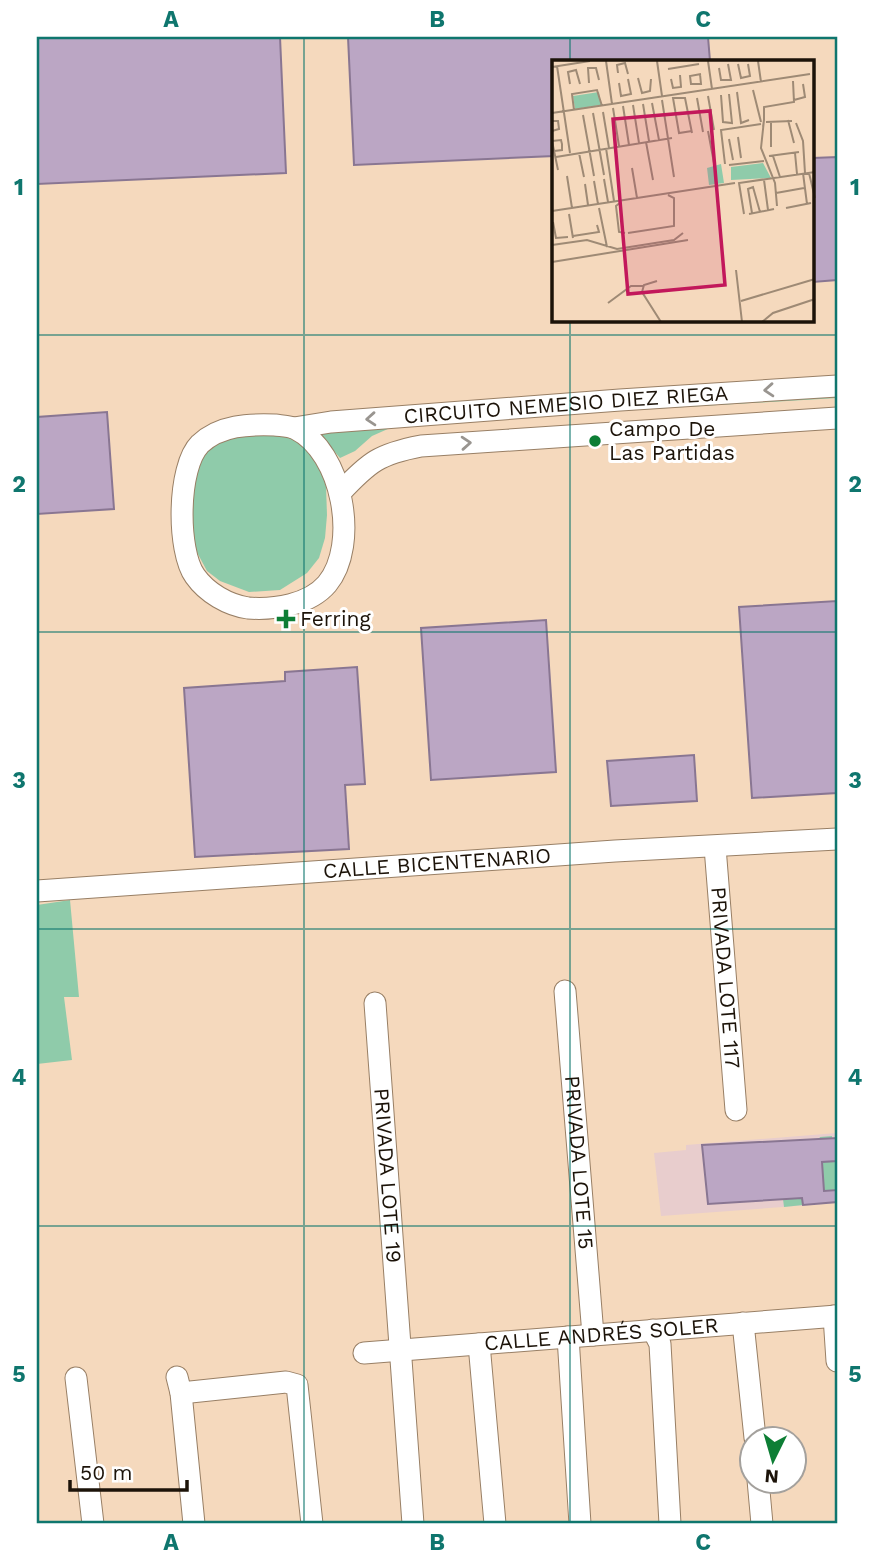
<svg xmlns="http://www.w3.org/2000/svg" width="874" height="1561" font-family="'Work Sans',sans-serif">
	<rect width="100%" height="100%" fill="#f5d9bd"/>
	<polygon fill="#e8cdcd" points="837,1133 837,1203 661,1216 654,1153 686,1150 686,1145"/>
	<g fill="#8fcbaa">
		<polygon points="837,385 837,398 399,424 372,436 355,451 340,458 315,429"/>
		<polygon points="229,432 297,436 321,467 326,486 327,515 325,538 319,558 307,573 280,590 249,592 220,581 207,571 192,543 189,523 196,459"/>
		<polygon points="70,900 79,997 64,997 72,1060 37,1064 37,905"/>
		<polygon points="832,1136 833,1161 837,1161 837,1190 826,1191 827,1204 819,1204 819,1193 802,1194 803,1205 784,1207 783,1199 820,1137"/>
	</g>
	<g fill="#bba6c4" stroke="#897692" stroke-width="2">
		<polygon points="37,37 280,37 286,173 37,184"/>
		<polygon points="348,37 708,37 710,61 554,61 554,156 354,165"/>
		<polygon points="837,157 837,280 813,282 813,158"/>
		<polygon points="107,412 114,509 37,514 37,417"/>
		<polygon points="837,601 837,793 752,798 739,607"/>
		<polygon points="546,620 556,772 431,780 421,628"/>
		<polygon points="357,667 365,784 345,785 349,849 195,857 184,688 285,681 285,672"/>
		<polygon points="694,755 697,801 611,806 607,761"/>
		<polygon points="837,1138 837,1161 822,1162 824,1191 837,1190 837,1202 803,1205 802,1198 708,1204 702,1145"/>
	</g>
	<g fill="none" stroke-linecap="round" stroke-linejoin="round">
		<g stroke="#987f65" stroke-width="23">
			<g id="minor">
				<path d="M275,425C282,426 290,426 296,429C342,452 360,544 327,584C309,605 274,610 248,608C228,605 207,593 195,576C177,551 177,467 200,444C220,425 249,424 275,425Z"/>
				<path id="s1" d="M294,428L331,422L620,400L837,386"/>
				<path d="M340,493C369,462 379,454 421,446L837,418"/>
				<path id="s2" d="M715,847L736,1110"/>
				<path id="s3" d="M37,891L615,851L837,839"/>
				<path id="s4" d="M565,991L593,1335"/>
				<path id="s5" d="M375,1003L413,1524"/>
				<polyline points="834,1316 837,1361"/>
				<polyline points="743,1323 755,1438"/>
				<polyline points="653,1330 660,1344 670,1524"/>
				<polyline points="568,1337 580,1524"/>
				<polyline points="479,1344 495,1524"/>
				<path id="s6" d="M364,1353L837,1316"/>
				<polyline points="177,1377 181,1393 194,1524"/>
				<polyline points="76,1378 93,1524"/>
				<polyline points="181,1393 286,1382 297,1385 312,1524"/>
				<polyline points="758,1480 762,1524"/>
			</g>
		</g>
		<use href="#minor" stroke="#fff" stroke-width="21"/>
	</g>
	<defs><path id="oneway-chevron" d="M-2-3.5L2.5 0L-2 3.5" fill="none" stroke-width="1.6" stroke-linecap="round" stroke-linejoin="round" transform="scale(1.75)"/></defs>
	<g stroke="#999590">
		<use href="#oneway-chevron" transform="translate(769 390) rotate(176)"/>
		<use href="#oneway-chevron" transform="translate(371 419) rotate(176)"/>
		<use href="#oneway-chevron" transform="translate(466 443) rotate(-4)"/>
	</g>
	<path fill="none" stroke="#0f766e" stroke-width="2" stroke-opacity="0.55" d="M304,37V1524M570,37V61M570,320V1524M37,335H837M37,632H837M37,929H837M37,1226H837"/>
	<g fill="#0d7e35" stroke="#fff" stroke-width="2.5">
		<circle cx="595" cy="441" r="7"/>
		<path d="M282.5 608.5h7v7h7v7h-7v7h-7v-7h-7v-7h7z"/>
	</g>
	<g text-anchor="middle" stroke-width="6" stroke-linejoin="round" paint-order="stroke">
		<g font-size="21" fill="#1c1309" stroke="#fff">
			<text dy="7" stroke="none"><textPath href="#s1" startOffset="273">CIRCUITO NEMESIO DIEZ RIEGA</textPath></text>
			<text dy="7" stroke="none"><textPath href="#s3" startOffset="401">CALLE BICENTENARIO</textPath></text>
			<text dy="7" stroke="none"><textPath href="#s2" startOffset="131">PRIVADA LOTE 117</textPath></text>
			<text dy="7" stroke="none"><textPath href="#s4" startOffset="172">PRIVADA LOTE 15</textPath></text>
			<text dy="7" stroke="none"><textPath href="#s5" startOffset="173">PRIVADA LOTE 19</textPath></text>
			<text dy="7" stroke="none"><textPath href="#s6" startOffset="238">CALLE ANDRÉS SOLER</textPath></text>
		</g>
		<g font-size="21" fill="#1c1309" stroke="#fff" text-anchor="start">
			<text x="609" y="436">Campo De<tspan x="609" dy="24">Las Partidas</tspan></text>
			<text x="300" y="626">Ferring</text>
		</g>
	</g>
	<g transform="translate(552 60)">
		<rect width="262" height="262" fill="#f5d9bd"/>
		<path d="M47,32L49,45L23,49L21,36ZM211,103L219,118L179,120V107ZM169,104L172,123L157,125L155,108Z" fill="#8fcbaa"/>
		<path fill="none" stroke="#9e8a75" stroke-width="2" d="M54,1L60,44M105,1L110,36M156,1L160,29M206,1L209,22M186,4L189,18L198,16L196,4M5,6L18,93M0,7L38,1M167,8L169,20H179L176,4M116,9L147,4M66,13L65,5L73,3L76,14M148,14L149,24H139L138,16L149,14M86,18L90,33L98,31L99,19M119,19L121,28L129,27L128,15M37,23L36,8H44L47,20M67,23L69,36L79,34L76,19M18,24L16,12L24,10L28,24M201,30L209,62M185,32L189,63L197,60M169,35L171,62L180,63L177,34M156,36L162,70M145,38L151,72M110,40L122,117M242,40L253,37L251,24M100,43L107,80M91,44L97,81M81,45L87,83M71,46L77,85M61,48L67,86M22,50L20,34L45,30L50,46M51,52L57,88M0,53L258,14M41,53L52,115M31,55L42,116M212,60V47L242,42L241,21M236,60L242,83M0,61H6L7,69L0,71M214,62L240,61M244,63L251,81L253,113M211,67L212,60L209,88L223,123L225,146M140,71L127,73L121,38H133L140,73M156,71L162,103M186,77L189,98M177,79L181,100M0,81L6,110M0,81L9,80L10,84V90L2,91M94,82L101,120M219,87V62M54,88L62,141M27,93L32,117M243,93L245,114M217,96L247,92M221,96L228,117M4,97L120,78M173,104L169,70L209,64M177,105L212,101M80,108L85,138M251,113L255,144M257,113L263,138M15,116L20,148M52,119L56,142M212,120L216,150M42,121L46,144M33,124L36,145M224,133L252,128M69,142L64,146L67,172L73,173M47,148L55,187M234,148L259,143M0,151L183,123M200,153L196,129L201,127L208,152M17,154L21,178M192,154L187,123L263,112M197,154L222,149M1,162L4,178L16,177M76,173L122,166V138L116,135M21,176L47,172L45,165M0,185L35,180L65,189L122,180L131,173M0,202L136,180M184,210L190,262M105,221L92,225L90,232L109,262M189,241L263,219M56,243L79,226H91M210,262L221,253L263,239"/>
		<path fill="#c2185b" fill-opacity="0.15" stroke="#c2185b" stroke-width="3.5" d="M158,51L173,225L76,234L61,59Z"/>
		<rect width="262" height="262" fill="none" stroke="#1c1309" stroke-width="3.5"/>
	</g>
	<rect width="874" height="1561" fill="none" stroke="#ffffff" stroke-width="77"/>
	<g transform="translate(773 1460) rotate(185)"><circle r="33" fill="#ffffff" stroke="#a4a19d" stroke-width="2"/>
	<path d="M0-5L12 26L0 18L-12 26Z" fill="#0d7e35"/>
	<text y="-10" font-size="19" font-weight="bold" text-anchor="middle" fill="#1c1309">N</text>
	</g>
	<path d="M70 1480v10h117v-10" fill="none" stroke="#1c1309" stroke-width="3.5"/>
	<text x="80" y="1480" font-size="21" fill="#1c1309" stroke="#ffffff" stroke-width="5" paint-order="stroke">50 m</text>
	<rect x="38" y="38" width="798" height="1484" fill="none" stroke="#0f766e" stroke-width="2.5"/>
	<g font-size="23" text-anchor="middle" font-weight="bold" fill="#0f766e">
		<text x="171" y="27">A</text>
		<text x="437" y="27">B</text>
		<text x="703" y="27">C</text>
		<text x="19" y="195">1</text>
		<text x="855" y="195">1</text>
		<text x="19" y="492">2</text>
		<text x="855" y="492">2</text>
		<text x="19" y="788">3</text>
		<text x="855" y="788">3</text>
		<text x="19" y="1085">4</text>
		<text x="855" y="1085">4</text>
		<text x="19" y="1382">5</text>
		<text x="855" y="1382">5</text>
		<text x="171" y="1550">A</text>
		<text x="437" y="1550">B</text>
		<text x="703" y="1550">C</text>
	</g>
</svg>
